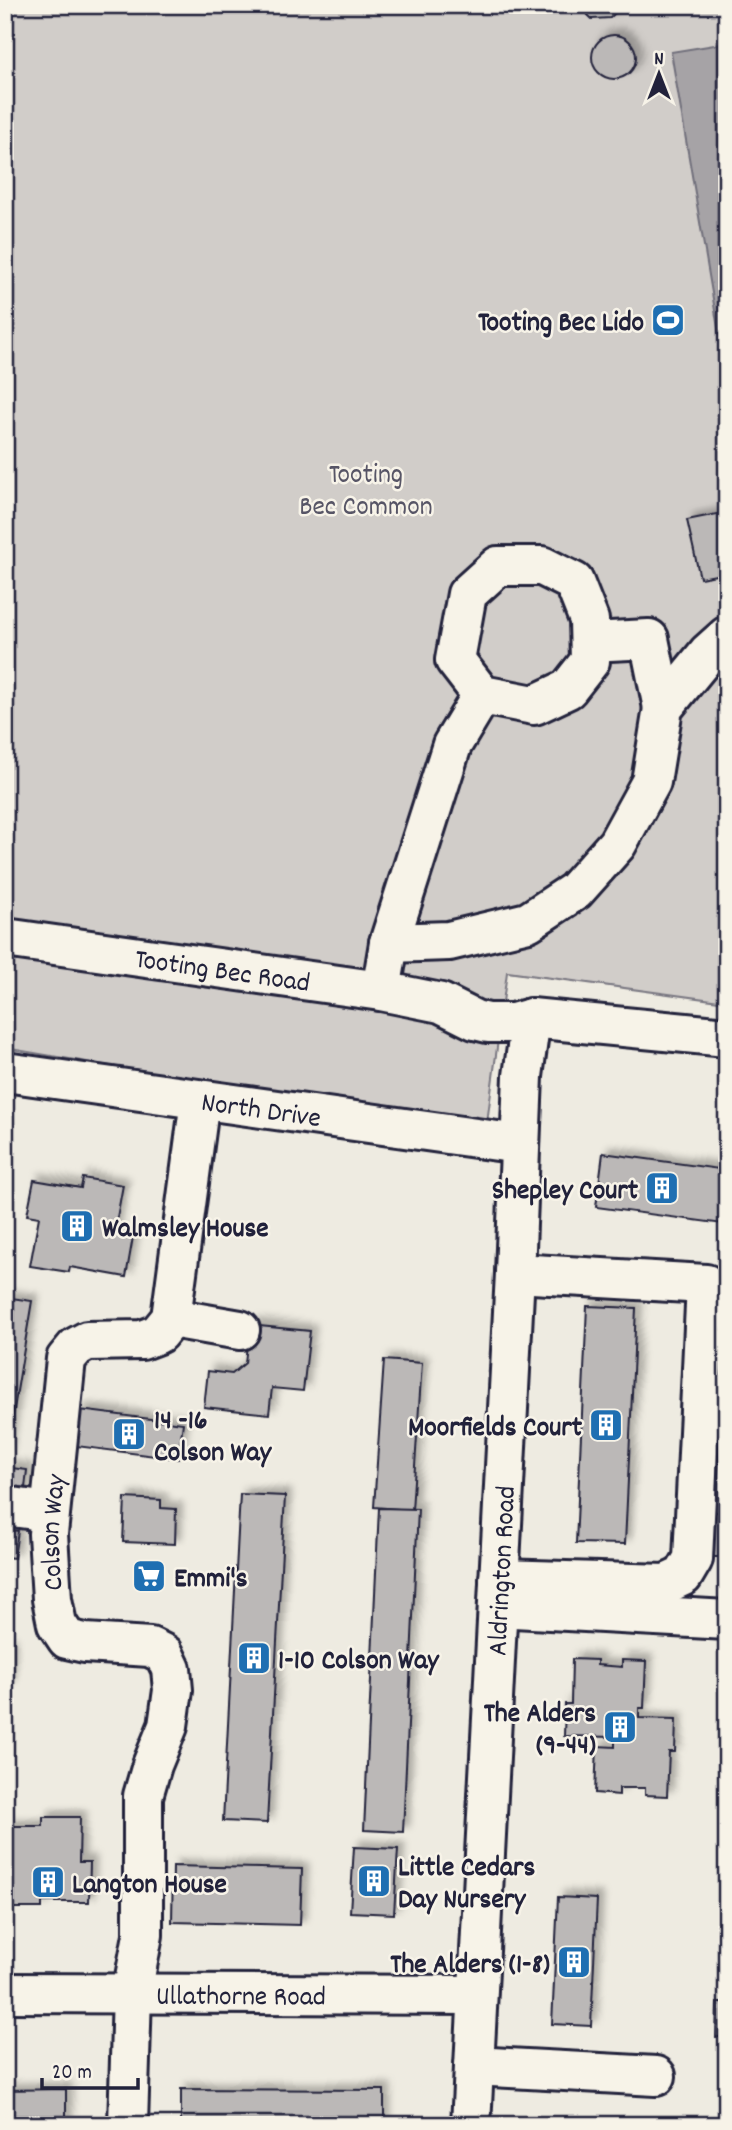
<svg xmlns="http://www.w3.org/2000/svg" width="732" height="2130" font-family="Dekko,sans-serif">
	<defs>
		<filter id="shadow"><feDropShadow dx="6" dy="-6" stdDeviation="3.5" flood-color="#0004"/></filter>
	</defs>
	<rect width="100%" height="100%" fill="#eeebe1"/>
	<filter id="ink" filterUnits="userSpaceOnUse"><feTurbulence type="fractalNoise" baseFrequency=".0143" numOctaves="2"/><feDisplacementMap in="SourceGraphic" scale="14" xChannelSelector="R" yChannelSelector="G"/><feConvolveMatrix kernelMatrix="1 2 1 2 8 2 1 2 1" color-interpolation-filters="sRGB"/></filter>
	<g filter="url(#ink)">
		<polygon fill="#d1cdc9" stroke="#7a7882" stroke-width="2" points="5,5 727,5 727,1002 507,972 486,1130 5,1048"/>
		<polygon fill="#a6a3a6" stroke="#716f7b" stroke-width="2" points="727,43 727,381 671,52"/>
		<g fill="#bbb8b7" stroke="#22223b" stroke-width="2" filter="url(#shadow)">
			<polygon points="591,5 615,5 617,11 610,18 592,19 586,13"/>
			<circle cx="614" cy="57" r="22"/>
			<polygon points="727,512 727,573 700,578 687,520"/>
			<polygon points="603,1153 727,1170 727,1221 724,1221 723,1224 596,1207"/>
			<polygon points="83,1178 123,1185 114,1234 133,1237 126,1277 70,1267 69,1272 30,1266 39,1217 27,1215 34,1180 81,1188"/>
			<polygon points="5,1297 32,1301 5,1463"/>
			<polygon points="587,1306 636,1308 625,1544 576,1543"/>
			<polygon points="249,1325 310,1331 303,1391 272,1388 269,1414 204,1407 208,1371 232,1374 245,1363"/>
			<polygon points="384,1360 422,1363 412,1510 374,1507"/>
			<polygon points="80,1410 183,1423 178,1459 76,1446"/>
			<polygon points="5,1467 27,1470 24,1497 5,1494"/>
			<polygon points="240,1494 285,1496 267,1823 223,1821"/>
			<polygon points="125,1498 161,1500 161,1508 176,1509 175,1544 123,1542"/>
			<polygon points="379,1508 418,1509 403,1832 364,1830"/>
			<polygon points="713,1512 727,1512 727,1557 711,1557"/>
			<polygon points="5,1529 18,1531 14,1558 5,1557"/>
			<polygon points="5,1645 10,1645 9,1687 5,1687"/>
			<polygon points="572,1659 597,1660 597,1665 622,1667 622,1660 646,1661 644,1708 639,1708 639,1718 676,1719 675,1752 669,1752 667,1796 645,1795 645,1788 619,1788 619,1795 595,1793 597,1746 615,1747 615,1737 564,1736 565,1704 571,1704"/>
			<polygon points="43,1817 80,1817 79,1862 90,1862 89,1902 42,1902 42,1908 7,1908 5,1826 43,1826"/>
			<polygon points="354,1847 398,1849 394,1914 350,1912"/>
			<polygon points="173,1866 302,1869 300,1925 172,1922"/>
			<polygon points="558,1897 597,1899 591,2026 552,2024"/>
			<polygon points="725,1959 727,2037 716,2037 717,2003 724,2003"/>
			<polygon points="66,2089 66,2125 5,2125 5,2090"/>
			<polygon points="181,2089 384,2090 384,2125 181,2125"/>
		</g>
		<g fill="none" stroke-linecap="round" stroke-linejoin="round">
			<g stroke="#22223b" stroke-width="44">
				<g id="minor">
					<polyline points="590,642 649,639 663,708"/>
					<polyline points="389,943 449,941 528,922 575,891 617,844 651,782 663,708 708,653 727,636"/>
					<polyline points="381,991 389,943 452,745 482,695 455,660 467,594 498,566 542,566 574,582 589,620 590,661 568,689 534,705 482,695"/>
					<path id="s1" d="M5,1072L519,1144"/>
					<polyline points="171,1318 240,1330"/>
					<polyline points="5,1506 49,1512"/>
					<polyline points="499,1579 666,1584 683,1576 693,1559 706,1284 515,1273"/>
					<polyline points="498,1607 727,1620"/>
					<path id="s2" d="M5,1993L476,1995"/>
					<polyline points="474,2066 656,2076"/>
					<path id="s3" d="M128,2125L132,1993L143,1935V1796L152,1765L168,1726L173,1690L171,1669L164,1654L150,1647L85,1643L67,1639L57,1624L52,1599L48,1534L66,1359L76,1347L87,1341L142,1340L158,1334L171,1318L200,1100"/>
					<path id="s4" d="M471,2125L515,1273L523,1076L531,1018"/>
				</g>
			</g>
			<g stroke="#22223b" stroke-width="44">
				<g id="highway">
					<path id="s5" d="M5,938L381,991L441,1003L475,1020L488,1023H513L531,1018L727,1037"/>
				</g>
			</g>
			<use href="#minor" stroke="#f7f3e8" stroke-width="38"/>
			<use href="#highway" stroke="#f7f3e8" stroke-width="38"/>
		</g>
	</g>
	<defs>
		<g id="stadium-square" transform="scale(1.75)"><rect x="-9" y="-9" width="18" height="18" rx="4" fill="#1f6fb2" stroke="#f7f3e8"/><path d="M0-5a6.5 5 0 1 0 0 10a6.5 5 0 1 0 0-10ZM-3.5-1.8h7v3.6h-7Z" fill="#fff"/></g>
		<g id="building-square" transform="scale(1.75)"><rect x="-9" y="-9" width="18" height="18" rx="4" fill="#1f6fb2" stroke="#f7f3e8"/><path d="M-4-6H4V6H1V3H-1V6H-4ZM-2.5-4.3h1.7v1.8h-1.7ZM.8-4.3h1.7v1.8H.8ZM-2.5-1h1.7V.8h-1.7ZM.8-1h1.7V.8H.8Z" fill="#fff"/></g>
		<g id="supermarket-square" transform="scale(1.75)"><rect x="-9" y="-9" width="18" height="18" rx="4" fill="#1f6fb2" stroke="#f7f3e8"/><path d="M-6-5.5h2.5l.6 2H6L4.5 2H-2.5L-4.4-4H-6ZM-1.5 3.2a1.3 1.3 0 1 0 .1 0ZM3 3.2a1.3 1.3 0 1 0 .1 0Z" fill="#fff"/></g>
	</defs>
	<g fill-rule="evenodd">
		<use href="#stadium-square" x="668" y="320"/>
		<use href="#building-square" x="662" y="1188"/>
		<use href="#building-square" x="77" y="1226"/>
		<use href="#building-square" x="606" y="1425"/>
		<use href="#building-square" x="129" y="1434"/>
		<use href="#supermarket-square" x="149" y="1576"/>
		<use href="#building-square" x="254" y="1658"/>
		<use href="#building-square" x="620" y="1727"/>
		<use href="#building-square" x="374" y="1881"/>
		<use href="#building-square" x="48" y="1882"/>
		<use href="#building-square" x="574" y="1962"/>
	</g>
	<g text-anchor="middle" stroke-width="5" stroke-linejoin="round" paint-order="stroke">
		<g font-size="28" font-weight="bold" fill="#22223b" stroke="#f7f3e8" text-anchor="start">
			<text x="644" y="330" text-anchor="end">Tooting Bec Lido</text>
			<text x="638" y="1198" text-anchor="end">Shepley Court</text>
			<text x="102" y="1236">Walmsley House</text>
			<text x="154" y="1428">14 -16<tspan x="154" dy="32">Colson Way</tspan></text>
			<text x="582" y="1435" text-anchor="end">Moorfields Court</text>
			<text x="174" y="1586">Emmi's</text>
			<text x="278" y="1668">1-10 Colson Way</text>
			<text x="596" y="1721" text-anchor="end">The Alders<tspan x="596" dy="32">(9-44)</tspan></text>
			<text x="398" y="1875">Little Cedars<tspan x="398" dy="32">Day Nursery</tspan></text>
			<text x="72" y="1892">Langton House</text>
			<text x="550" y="1972" text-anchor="end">The Alders (1-8)</text>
		</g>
		<g font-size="28" fill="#575566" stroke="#f7f3e8">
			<text x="366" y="482">Tooting<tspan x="366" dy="32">Bec Common</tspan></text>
		</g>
		<g font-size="28" fill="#22223b" stroke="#f7f3e8">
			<text dy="10" stroke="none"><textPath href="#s5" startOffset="220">Tooting Bec Road</textPath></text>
			<text dy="10" stroke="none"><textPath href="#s1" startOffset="259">North Drive</textPath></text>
			<text dy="10" stroke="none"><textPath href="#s3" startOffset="688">Colson Way</textPath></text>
			<text dy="10" stroke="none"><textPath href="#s4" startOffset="555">Aldrington Road</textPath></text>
			<text dy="10" stroke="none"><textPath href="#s2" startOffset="236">Ullathorne Road</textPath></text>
		</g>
	</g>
	<rect width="732" height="2130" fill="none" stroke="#f7f3e8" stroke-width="28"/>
	<rect x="14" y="14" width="704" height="2102" fill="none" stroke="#22223b" stroke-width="2.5" filter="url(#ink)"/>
	<g transform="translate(659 74)" stroke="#f7f3e8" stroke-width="5" paint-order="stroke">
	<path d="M0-5L12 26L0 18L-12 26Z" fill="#22223b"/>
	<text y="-10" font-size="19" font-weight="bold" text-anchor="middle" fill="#22223b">N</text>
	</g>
	<path d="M42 2078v10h96v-10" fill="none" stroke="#22223b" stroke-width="3.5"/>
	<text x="52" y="2078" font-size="21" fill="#22223b" stroke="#f7f3e8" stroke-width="5" paint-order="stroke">20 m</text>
</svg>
